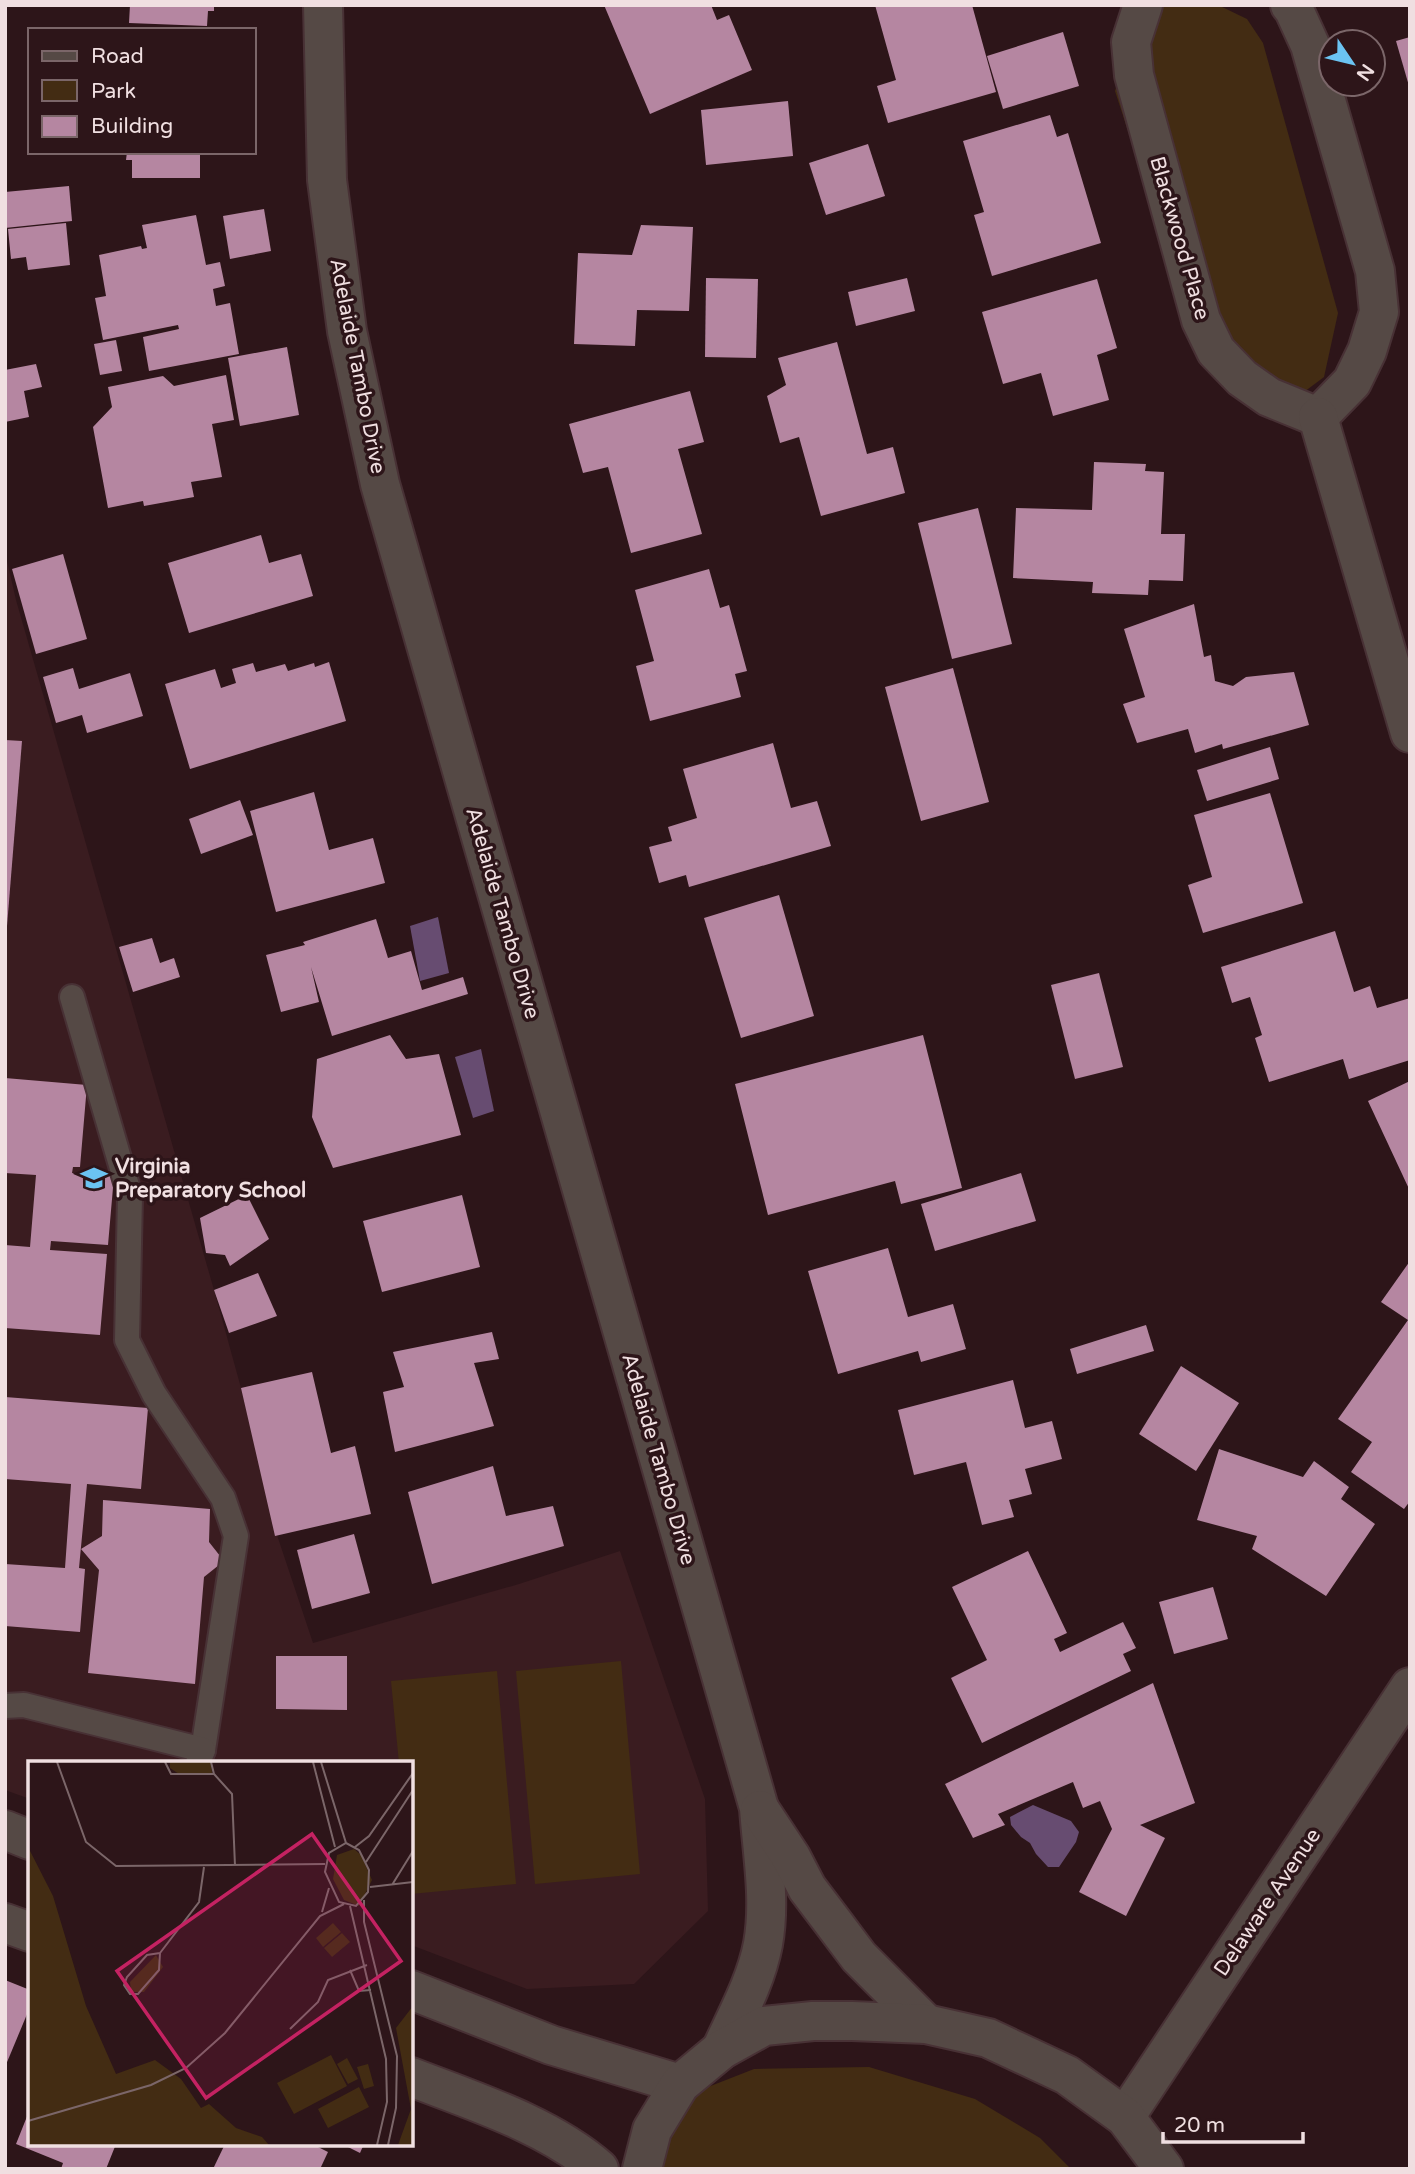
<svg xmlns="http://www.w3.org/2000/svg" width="1415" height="2174" font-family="'Varela Round',sans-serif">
	<rect width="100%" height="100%" fill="#2d1519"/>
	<polygon fill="#3a1c20" points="5,552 16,600 214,1290 241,1388 274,1526 313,1643 519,1584 620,1551 705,1799 708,1911 634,1984 527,1989 411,1945 411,1763 30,1763 30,1799 5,1790"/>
	<g fill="#432c13">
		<polygon points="1165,5 1218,5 1247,19 1263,43 1338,313 1324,377 1284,407 1204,365 1115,91 1134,27"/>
		<polygon points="621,1661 640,1874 535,1884 516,1671"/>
		<polygon points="497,1671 516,1884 411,1894 411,1763 399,1763 391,1681"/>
		<polygon points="869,2067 975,2099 1040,2138 1071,2169 632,2169 680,2098 754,2069"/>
	</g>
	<g fill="#674c71">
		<polygon points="438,917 449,973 420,981 410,926"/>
		<polygon points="481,1049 494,1111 473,1118 455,1057"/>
		<polygon points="1033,1805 1071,1821 1079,1832 1076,1842 1059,1867 1048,1867 1036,1854 1030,1843 1021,1837 1011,1825 1010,1817"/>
	</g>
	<g fill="#b586a1">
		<polygon points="130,5 214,5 214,11 208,11 207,26 129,23"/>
		<polygon points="604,5 711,5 717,20 729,15 752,70 650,114"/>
		<polygon points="875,5 972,5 996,92 888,123 877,86 896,80"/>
		<polygon points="1063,32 1079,86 1003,109 987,56"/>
		<polygon points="1410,37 1410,86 1409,86 1396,41"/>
		<polygon points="788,101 793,156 706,165 701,110"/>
		<polygon points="1050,115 1057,137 1068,133 1101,243 992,276 974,215 984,212 963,141"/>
		<polygon points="868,144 885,196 826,215 809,163"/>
		<polygon points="127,152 200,152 200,178 132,178 132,160 126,160"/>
		<polygon points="69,186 72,221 5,228 5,192"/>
		<polygon points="264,209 271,251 230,259 223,216"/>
		<polygon points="196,215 206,265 220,262 225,286 213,289 216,306 230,303 239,354 149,371 143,337 179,329 178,325 103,340 95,298 106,296 99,255 141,246 142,249 147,248 142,225"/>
		<polygon points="66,223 70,265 28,270 26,257 11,259 8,229"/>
		<polygon points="641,225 693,227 689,311 637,310 635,346 574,344 578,253 632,255"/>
		<polygon points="706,278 758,279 756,358 705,357"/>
		<polygon points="907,278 915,311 856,326 848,292"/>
		<polygon points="1097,279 1117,348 1097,355 1109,400 1053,416 1041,373 1003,384 982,312"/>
		<polygon points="116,340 122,371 100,375 94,344"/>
		<polygon points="837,342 867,454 893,447 905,493 821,516 799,437 780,443 767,396 786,385 778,358"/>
		<polygon points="287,347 299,415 240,426 228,358"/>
		<polygon points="36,364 42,387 24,391 29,417 5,422 5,370"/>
		<polygon points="226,375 234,420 212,424 222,477 191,482 194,497 144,506 143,501 108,508 93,427 112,407 108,387 163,376 174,386"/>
		<polygon points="690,391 704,442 678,449 702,534 631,553 608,467 583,473 569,424"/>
		<polygon points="1094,462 1146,464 1145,471 1164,472 1161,534 1185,534 1183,581 1149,580 1148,595 1092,593 1093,582 1013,578 1016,508 1092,510"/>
		<polygon points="978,508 1012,644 952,659 918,523"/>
		<polygon points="261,535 269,563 301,554 313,596 189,633 168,563"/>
		<polygon points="63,554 87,639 36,654 12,569"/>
		<polygon points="709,569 720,608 729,605 747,671 735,674 741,697 650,721 636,666 654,661 635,590"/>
		<polygon points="1194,604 1204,657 1211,655 1215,681 1233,686 1246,677 1294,672 1309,725 1223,749 1222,744 1195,753 1188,729 1137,743 1123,704 1145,697 1124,629"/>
		<polygon points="329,662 346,721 190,769 165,684 215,669 221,688 236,683 232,669 253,663 256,672 285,664 288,671 314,663 315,667"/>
		<polygon points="73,668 79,689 130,673 143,716 87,733 82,715 56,723 43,677"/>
		<polygon points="953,668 989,802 921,821 885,687"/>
		<polygon points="5,740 22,741 7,926 5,926"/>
		<polygon points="773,743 791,808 817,801 831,846 689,887 686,875 659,883 649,847 672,841 668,827 697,818 683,769"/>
		<polygon points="1270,747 1279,779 1207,801 1197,770"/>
		<polygon points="314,792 329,850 373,838 385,883 276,912 250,811"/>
		<polygon points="1270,793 1303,903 1203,933 1188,885 1212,877 1194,815"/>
		<polygon points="240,800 253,835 201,854 189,819"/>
		<polygon points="779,895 814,1016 741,1038 704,918"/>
		<polygon points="376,919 388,958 411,951 422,990 463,977 468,994 332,1036 311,967 319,1002 281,1012 266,955 305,945 303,942"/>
		<polygon points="1335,931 1354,992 1370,986 1377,1008 1410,998 1410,1060 1349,1079 1343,1059 1269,1082 1255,1038 1262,1035 1250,997 1232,1003 1221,967"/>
		<polygon points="152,938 160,963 174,958 180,977 133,992 119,947"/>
		<polygon points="1099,973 1123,1067 1075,1079 1051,985"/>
		<polygon points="390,1035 406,1059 439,1054 461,1135 333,1168 312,1117 317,1059"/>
		<polygon points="923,1035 962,1188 901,1204 895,1181 768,1215 735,1084"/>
		<polygon points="5,1078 87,1085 80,1167 73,1167 72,1173 114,1176 108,1245 51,1241 50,1250 107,1254 100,1335 5,1328 5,1245 30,1247 36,1175 5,1173"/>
		<polygon points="1410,1081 1410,1191 1368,1101"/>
		<polygon points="1021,1173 1036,1221 935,1251 921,1204"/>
		<polygon points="247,1195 269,1239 230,1266 225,1255 206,1253 200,1218"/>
		<polygon points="462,1195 480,1267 382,1292 363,1221"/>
		<polygon points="888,1248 908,1317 953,1304 966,1349 921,1362 918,1351 838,1374 808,1271"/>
		<polygon points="1410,1261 1410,1501 1404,1509 1351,1472 1372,1442 1338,1419 1408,1320 1381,1302"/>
		<polygon points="258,1273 277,1316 229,1333 214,1290"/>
		<polygon points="1146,1325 1154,1351 1077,1374 1070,1349"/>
		<polygon points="492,1332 499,1359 474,1363 494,1426 395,1452 383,1392 404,1387 393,1352"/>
		<polygon points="1181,1366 1239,1403 1196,1471 1139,1434"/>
		<polygon points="312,1372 331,1453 355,1446 371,1514 275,1536 241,1388"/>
		<polygon points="1013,1380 1025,1428 1052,1421 1062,1459 1025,1469 1032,1494 1009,1500 1014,1517 982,1525 966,1462 914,1475 898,1410"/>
		<polygon points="5,1397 148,1408 141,1489 87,1484 79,1568 85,1569 80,1632 5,1626 5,1564 65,1568 71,1484 5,1479"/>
		<polygon points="1219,1449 1303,1477 1314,1461 1349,1487 1341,1499 1375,1524 1326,1596 1252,1549 1257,1536 1197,1520"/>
		<polygon points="493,1466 506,1516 553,1506 564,1546 432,1584 408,1492"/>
		<polygon points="103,1500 210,1509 209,1542 224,1561 204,1577 195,1684 88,1673 99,1570 81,1549 102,1536"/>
		<polygon points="354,1534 370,1593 312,1609 297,1550"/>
		<polygon points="1028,1551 1067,1633 1054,1639 1060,1652 1123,1622 1136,1648 1123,1654 1131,1671 982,1743 951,1678 987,1660 952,1587"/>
		<polygon points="1213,1587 1228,1639 1174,1654 1159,1602"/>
		<polygon points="276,1656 347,1656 347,1710 276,1709"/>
		<polygon points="1153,1683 1195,1803 1140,1825 1165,1838 1126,1916 1079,1892 1112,1829 1100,1801 1083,1808 1073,1782 998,1814 1005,1825 973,1838 945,1784"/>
		<polygon points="5,1980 30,1990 30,2007 5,2067"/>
		<polygon points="30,2109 30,2144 116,2144 106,2169 61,2169 63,2163 16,2144"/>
		<polygon points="225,2144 312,2144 328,2152 320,2169 213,2169"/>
		<polygon points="342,2144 364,2144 360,2153"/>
	</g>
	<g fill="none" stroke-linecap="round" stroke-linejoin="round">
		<g stroke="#483135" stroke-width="28">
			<g id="service">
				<polyline points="72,997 130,1196 127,1340 154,1394 223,1498 236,1536 203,1750 198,1763"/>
				<polyline points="5,1706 24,1705 203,1750"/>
			</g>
		</g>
		<g stroke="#483135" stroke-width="42">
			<g id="minor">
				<path d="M323,5L327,180L347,331L380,484L759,1808C762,1852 771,1900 763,1944C756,1981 737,2015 721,2050"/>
				<polyline points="1143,5 1131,42 1134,75 1201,320 1216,351 1242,378 1269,397 1318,417"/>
				<polyline points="1290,5 1294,10 1310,45 1375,271 1379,312 1367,351 1352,382 1318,417"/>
				<polyline points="1318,417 1410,733"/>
				<polyline points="760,1810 791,1857 807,1888 835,1925 859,1957 926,2024"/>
				<polyline points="1125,2117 1410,1687"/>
			</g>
		</g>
		<g stroke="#483135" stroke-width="42">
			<g id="tertiary">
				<polyline points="5,1830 30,1840"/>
				<polyline points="5,1923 30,1932"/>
				<polyline points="411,1990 551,2045 680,2084"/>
				<path d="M411,2077C473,2101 549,2125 599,2169"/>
				<polyline points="642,2169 652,2130 680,2084 721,2050 764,2026 813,2021 852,2021 926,2024 988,2038 1067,2075 1125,2117 1164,2169"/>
			</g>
		</g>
		<use href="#service" stroke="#554945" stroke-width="24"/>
		<use href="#minor" stroke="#554945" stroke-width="38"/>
		<use href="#tertiary" stroke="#554945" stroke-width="38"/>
	</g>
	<defs>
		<g id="school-bare" transform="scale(2.1)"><path d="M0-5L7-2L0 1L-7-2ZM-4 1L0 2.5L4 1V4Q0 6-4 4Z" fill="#6bc3f2" stroke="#2d1519" stroke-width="2.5" paint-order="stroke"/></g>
	</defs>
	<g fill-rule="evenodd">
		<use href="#school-bare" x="94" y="1178"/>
	</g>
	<g text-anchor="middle" stroke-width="7" stroke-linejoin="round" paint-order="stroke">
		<g font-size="21" fill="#f0dfe1" stroke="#2d1519">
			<text transform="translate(1180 238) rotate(74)" y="7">Blackwood Place</text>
			<text transform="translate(358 366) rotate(79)" y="7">Adelaide Tambo Drive</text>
			<text transform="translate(503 913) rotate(74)" y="7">Adelaide Tambo Drive</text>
			<text transform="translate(659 1459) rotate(74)" y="7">Adelaide Tambo Drive</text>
			<text transform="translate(1267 1902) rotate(-56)" y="7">Delaware Avenue</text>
		</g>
		<g font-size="21" font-weight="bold" fill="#f0dfe1" stroke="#2d1519" text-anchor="start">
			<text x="115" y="1173">Virginia<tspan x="115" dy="24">Preparatory School</tspan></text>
		</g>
	</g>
	<g transform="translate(28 1761)">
		<rect width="385" height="385" fill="#2d1519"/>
		<path d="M183,1L184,12L151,13L142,7V1ZM0,86L25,135L58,245L88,313L127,299L153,318L173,347L181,343L208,367L234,376L241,384H0ZM326,88L333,94L344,119L331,145L316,139L305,118L309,94ZM305,162L313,171L295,186L288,177ZM314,172L322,181L304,196L296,187ZM128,194L135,206L116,231H103L102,221ZM385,245V384H370L383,348L368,267ZM303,294L319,325L266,353L249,322ZM319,297L330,318L320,323L309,303ZM340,303L346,325L336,328L329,306ZM331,326L341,346L300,367L290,348Z" fill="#432c13"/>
		<path fill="none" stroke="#7b6669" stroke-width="2" d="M29,1L58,81L88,105L297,103M137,1L143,13H186M183,1L186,13L204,33L207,105M285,1L307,86M293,1L318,82M318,82L331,89L341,109L340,131L328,145L311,141L297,111L301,92ZM327,86L341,75L385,12M338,101L385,29M364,124L385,90M342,126L385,121M336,139V161L369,295L368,347L360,384M322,145L358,298L359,341L349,384M294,151L301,127M132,192L119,194L99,216L96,224L102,233H110L131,209L132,192L171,141L176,106M322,209L331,230L343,229M262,268L290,241L300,219L339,204M0,360L123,324L158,307L197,272L292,155L316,143"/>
		<path fill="#c42262" fill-opacity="0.15" stroke="#c42262" stroke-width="3.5" d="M284,73L373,200L178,337L89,210Z"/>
		<rect width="385" height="385" fill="none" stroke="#f0dfe1" stroke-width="3.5"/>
	</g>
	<rect width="1415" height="2174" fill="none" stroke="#f0dfe1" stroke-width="14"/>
	<rect x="28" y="28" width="228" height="126" fill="#2d1519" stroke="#7b6669" stroke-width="2"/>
	<rect x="42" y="51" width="35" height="10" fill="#554945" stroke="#7b6669" stroke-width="2"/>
	<text x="91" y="63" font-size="21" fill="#f0dfe1">Road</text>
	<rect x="42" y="80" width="35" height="21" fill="#432c13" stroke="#7b6669" stroke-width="2"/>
	<text x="91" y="98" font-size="21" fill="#f0dfe1">Park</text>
	<rect x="42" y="116" width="35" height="21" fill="#b586a1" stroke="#7b6669" stroke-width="2"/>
	<text x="91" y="133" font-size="21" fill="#f0dfe1">Building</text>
	<g transform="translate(1352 63) rotate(125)"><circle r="33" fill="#2d1519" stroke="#7b6669" stroke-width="2"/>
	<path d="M0-5L12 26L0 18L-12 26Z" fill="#6bc3f2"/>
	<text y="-10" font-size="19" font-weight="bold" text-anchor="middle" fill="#f0dfe1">N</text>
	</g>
	<path d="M1163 2132v10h140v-10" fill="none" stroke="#f0dfe1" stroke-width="3.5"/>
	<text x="1174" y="2132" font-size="21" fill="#f0dfe1" stroke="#2d1519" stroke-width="5" paint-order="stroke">20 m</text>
</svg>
